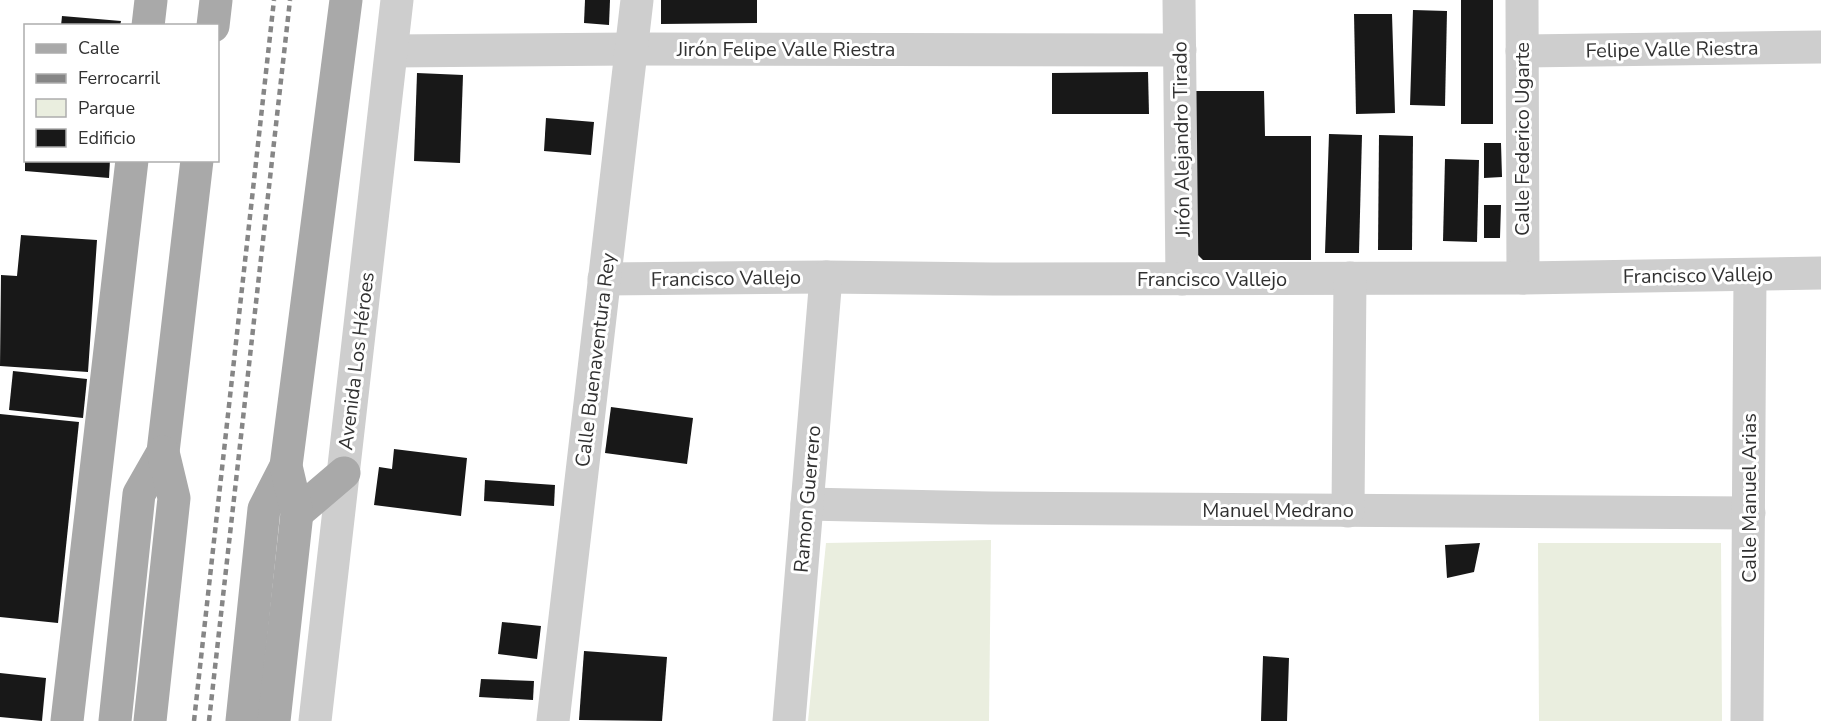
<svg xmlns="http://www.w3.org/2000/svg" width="1821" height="721" font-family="'Nunito Sans',sans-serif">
	<rect width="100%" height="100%" fill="#fff"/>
	<g fill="#eaeedf">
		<polygon points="991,540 989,721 808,721 826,543"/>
		<polygon points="1538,543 1721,543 1722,721 1539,721"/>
	</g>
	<g fill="#181818">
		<polygon points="585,0 610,0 609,25 584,23"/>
		<polygon points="661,0 757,0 757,23 661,24"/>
		<rect x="1461" y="0" width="32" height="124"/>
		<polygon points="1413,10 1447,11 1445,106 1410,105"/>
		<polygon points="1354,14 1392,14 1395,113 1356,114"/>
		<polygon points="62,16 121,21 120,26 61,26"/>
		<polygon points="1148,72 1149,114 1052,114 1052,73"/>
		<polygon points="417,73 463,75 460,163 414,161"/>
		<polygon points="1196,91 1264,91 1265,136 1311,136 1311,260 1203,260 1196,253"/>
		<polygon points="546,118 594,122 591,155 544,151"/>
		<polygon points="1329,134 1362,135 1359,253 1325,253"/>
		<polygon points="1379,135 1413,136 1412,250 1378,250"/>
		<polygon points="1484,143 1501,143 1502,177 1484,178"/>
		<polygon points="1445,159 1479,160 1477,242 1443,241"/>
		<polygon points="25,160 110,160 109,178 25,171"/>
		<polygon points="1484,205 1501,205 1500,238 1484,238"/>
		<polygon points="21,235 97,240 88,372 0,366 1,275 17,276"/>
		<polygon points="13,371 87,379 83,418 9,410"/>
		<polygon points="611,407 693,418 687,464 605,453"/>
		<polygon points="0,414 79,422 58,623 0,617"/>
		<polygon points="394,449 467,458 461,516 374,505 379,467 392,469"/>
		<polygon points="485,480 555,485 554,506 484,501"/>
		<polygon points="1480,543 1474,572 1447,578 1445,545"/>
		<polygon points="502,622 541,626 537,659 498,654"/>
		<polygon points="584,651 667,657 662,721 579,720"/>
		<polygon points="1263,656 1289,658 1287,721 1261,721"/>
		<polygon points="0,673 46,678 42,721 0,717"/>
		<polygon points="481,679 534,681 533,700 479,697"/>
	</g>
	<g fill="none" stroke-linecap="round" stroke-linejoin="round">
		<g stroke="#cecece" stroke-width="33">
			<polyline points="1179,0 1182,279"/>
			<polyline points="1522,0 1523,278"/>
			<polyline points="392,51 631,49 1180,50"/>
			<polyline points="1522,51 1821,47"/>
			<polyline points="604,279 826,277 993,279 1523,278 1821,273"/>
			<polyline points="807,504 990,508 1749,513"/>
			<polyline points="1348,511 1350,278"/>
			<polyline points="315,721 397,0"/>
			<polyline points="553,721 637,0"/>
			<polyline points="789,721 826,277"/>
			<polyline points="1747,721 1750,275"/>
		</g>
		<g stroke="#a9a9a9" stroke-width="33">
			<polyline points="148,26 151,0"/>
			<polyline points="213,26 216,0"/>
			<polyline points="297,513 344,473"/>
			<polyline points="67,721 132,160"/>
			<polyline points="115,721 139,494 163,452 197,160"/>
			<polyline points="150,721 174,498 163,452"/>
			<polyline points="242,721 264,509 286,466"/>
			<polyline points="274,721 297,513 286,466 346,0"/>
		</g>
		<g stroke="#868686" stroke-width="4.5" stroke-dasharray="6 4.5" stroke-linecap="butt">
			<polyline points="194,721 274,0"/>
			<polyline points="209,721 290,0"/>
		</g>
	</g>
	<g text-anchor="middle" stroke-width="6" stroke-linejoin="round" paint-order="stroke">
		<g font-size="20" fill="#313131" stroke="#fff">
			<text x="786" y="56">Jirón Felipe Valle Riestra</text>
			<text transform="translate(1672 49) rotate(-1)" y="7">Felipe Valle Riestra</text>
			<text transform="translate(1181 139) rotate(-91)" y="7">Jirón Alejandro Tirado</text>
			<text transform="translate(1522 139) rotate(-90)" y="7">Calle Federico Ugarte</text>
			<text transform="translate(1698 275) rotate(-1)" y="7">Francisco Vallejo</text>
			<text transform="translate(726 278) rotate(-1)" y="7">Francisco Vallejo</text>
			<text x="1212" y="286">Francisco Vallejo</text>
			<text transform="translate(595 360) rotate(-83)" y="7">Calle Buenaventura Rey</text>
			<text transform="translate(356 361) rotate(-83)" y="7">Avenida Los Héroes</text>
			<text transform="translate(1749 498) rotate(-90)" y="7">Calle Manuel Arias</text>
			<text transform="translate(807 499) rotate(-85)" y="7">Ramon Guerrero</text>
			<text x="1278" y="517">Manuel Medrano</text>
		</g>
	</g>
	<rect x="24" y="24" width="195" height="138" fill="#ffffff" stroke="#adadad" stroke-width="1.5"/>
	<rect x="36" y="44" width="30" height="9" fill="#a9a9a9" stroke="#adadad" stroke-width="1.5"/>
	<text x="78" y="54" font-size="18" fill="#313131">Calle</text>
	<rect x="36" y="74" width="30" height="9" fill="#868686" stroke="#adadad" stroke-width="1.5"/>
	<text x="78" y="84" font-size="18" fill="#313131">Ferrocarril</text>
	<rect x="36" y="99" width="30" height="18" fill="#eaeedf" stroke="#adadad" stroke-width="1.5"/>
	<text x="78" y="114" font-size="18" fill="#313131">Parque</text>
	<rect x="36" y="129" width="30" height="18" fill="#181818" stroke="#adadad" stroke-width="1.5"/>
	<text x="78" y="144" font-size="18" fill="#313131">Edificio</text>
</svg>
